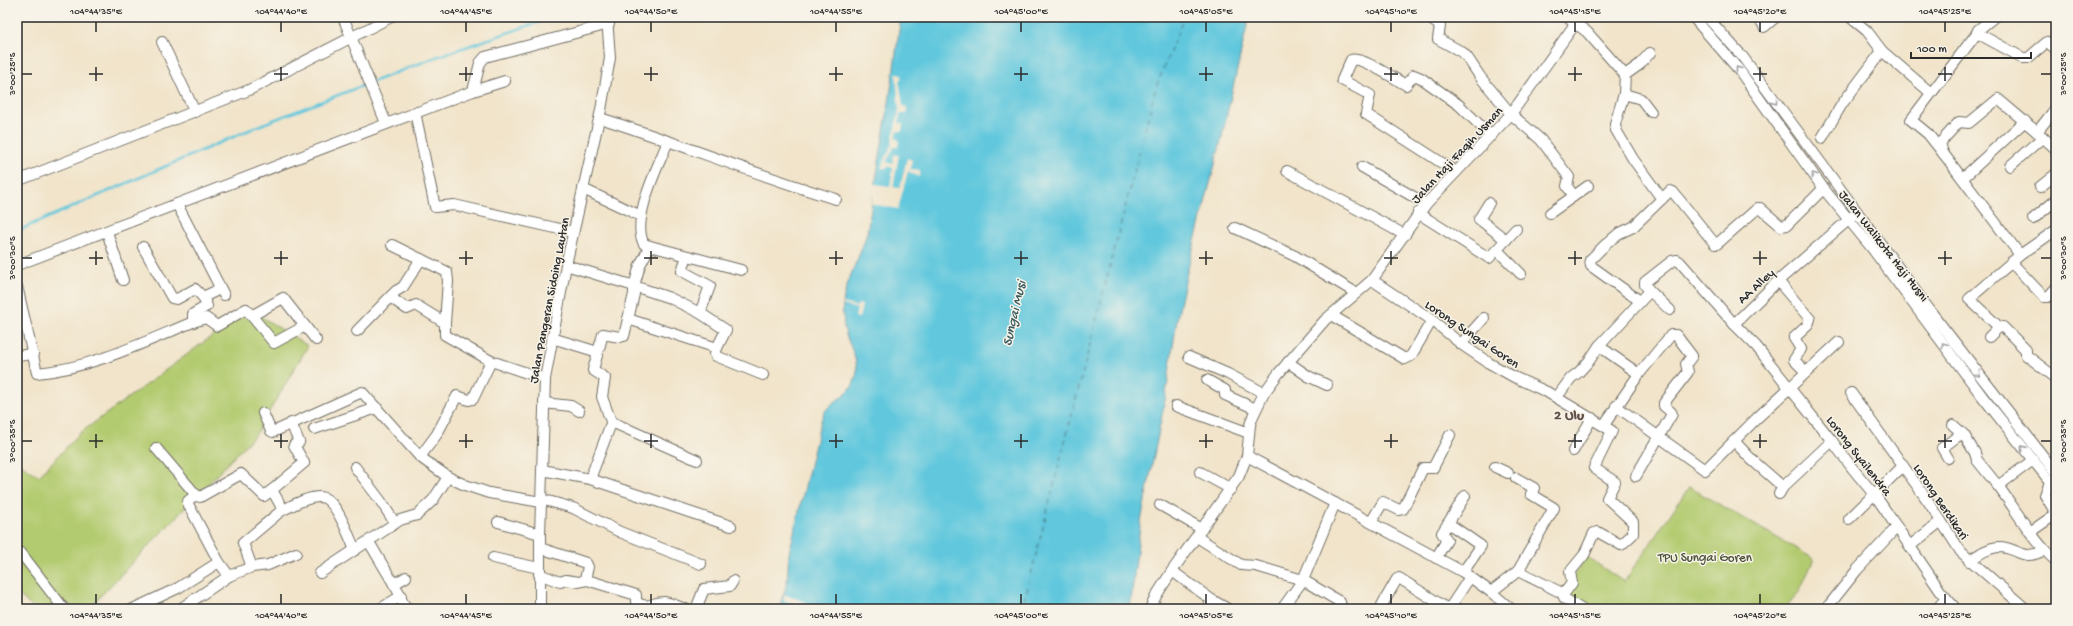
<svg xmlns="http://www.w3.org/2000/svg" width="2073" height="626" font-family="'Gochi Hand',sans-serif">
	<rect width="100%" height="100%" fill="#f7f3e8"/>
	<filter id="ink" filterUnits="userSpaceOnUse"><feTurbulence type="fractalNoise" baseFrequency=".025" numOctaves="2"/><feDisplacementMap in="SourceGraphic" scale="8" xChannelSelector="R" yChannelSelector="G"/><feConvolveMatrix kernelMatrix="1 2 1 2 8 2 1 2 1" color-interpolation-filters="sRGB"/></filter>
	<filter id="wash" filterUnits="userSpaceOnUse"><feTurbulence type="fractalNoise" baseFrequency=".012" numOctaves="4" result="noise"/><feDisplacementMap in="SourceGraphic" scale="16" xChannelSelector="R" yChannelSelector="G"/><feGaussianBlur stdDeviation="0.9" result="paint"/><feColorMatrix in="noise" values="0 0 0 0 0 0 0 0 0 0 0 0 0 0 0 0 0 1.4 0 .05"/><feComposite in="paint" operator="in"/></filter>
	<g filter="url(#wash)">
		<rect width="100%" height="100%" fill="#f1e4ca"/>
		<g fill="#b3cb70" stroke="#6f7b4e">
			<polygon points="249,309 308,346 256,434 88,609 34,609 17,593 17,462 39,476 80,433"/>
			<polygon points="1689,487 1814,559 1799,592 1784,609 1594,609 1562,590 1587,557 1624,582"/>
		</g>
		<path fill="#60c7dd" stroke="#467984" d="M901,17H1249L1220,145L1187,272L1177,319L1165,400L1140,526L1130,609H779L787,583L789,553L819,428C821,422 822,415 826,410C835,399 850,395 855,380C862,362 847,344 844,327C844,320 842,312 843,305C844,283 861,256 867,233L890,96Z"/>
		<g fill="#f1e4ca">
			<polygon points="896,74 902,75 901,80 899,80 903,106 907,107 906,114 900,114 899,123 903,124 902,131 897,131 895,138 899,140 898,147 894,147 886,162 893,164 894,155 899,155 893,187 900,188 907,158 912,160 910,169 920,170 919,177 908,171 898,209 872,204 874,184 890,186 893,168 887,166 886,168 881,168 891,146 899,110"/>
			<polygon points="843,303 857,307 858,304 862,305 859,318 855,317 857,309 843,305"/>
			<polygon points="785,595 806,602 805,607 783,600"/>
		</g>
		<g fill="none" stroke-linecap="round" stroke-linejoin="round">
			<g stroke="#60c7dd" stroke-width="2.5">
				<polyline points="372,82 439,56 554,17"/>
				<polyline points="17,231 263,124 367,84"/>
			</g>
			<polyline stroke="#3b5a60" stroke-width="1" stroke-dasharray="5 4" stroke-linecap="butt" points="1022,609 1156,87 1184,17"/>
		</g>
	</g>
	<g filter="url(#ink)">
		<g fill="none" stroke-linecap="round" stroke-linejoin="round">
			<g stroke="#706c63" stroke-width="12">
				<g id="minor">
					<polyline points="343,17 386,123"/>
					<polyline points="1428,17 1440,26 1438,39 1462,52 1467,57 1481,78 1511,114 1541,140 1569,177 1567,186 1573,195"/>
					<polyline points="1567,17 1587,32 1625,75 1639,65 1650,53"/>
					<polyline points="1693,17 1739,70 1823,188 1871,247 1982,396 2056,489"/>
					<polyline points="1707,17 1742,56 1931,312 2056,473"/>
					<polyline points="1757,17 1765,26"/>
					<polyline points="1994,17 1978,30 1977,33 2023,58 2028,58 2047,42 2056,49"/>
					<polyline points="1764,27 1776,17"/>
					<polyline points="1977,33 1911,120 1928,134 1943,153 2020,255"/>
					<polyline points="162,42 195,112"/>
					<polyline points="1882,51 1931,93"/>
					<polyline points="1625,75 1624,94 1615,124 1616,130 1633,159 1662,199"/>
					<polyline points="473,91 505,81"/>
					<polyline points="1624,94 1641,99 1651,112"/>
					<polyline points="2056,108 2037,132 2056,149"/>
					<polyline points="415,112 435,207 454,205 573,232"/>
					<path d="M600,118C679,143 756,175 836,199"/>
					<polyline points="1822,138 1842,104 1882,51 1867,31 1850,17"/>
					<polyline points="1943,153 1940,143 1959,122 1969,123 1998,99 2037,132"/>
					<polyline points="2010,166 2043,137"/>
					<polyline points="1362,167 1426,204"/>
					<polyline points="1287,171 1405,235"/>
					<path d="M1456,172L1366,114L1370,95L1342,80L1351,60C1361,56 1395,79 1406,85L1414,75L1421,78L1459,105L1491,136"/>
					<polyline points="1963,178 2025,121"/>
					<polyline points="17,181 249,90 391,17"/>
					<polyline points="2040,187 2056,174"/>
					<polyline points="583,189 641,216"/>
					<polyline points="1489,203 1479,219 1506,240"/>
					<polyline points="177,204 224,295"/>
					<polyline points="1418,213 1489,258 1516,229"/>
					<polyline points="1550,213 1588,186"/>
					<polyline points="2033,219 2056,200"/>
					<polyline points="1235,228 1295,256 1356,293"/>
					<polyline points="107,232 123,280"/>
					<polyline points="392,245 447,272 448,281 445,323"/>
					<path d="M650,246L644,244C630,220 659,165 668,141"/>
					<polyline points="143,247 172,298 177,299 195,289 203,297"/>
					<polyline points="1497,250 1521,274"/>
					<polyline points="687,256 682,271 710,286 700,313 726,330 717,348"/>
					<polyline points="2011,262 2044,297 2048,297 2056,288"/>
					<polyline points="17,265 473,91 480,63 485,57 609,24"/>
					<polyline points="566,265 634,286 640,265 650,246 741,270"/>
					<polyline points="1372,280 1432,320 1461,344 1489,363 1514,377 1547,392 1612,431 1594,468 1615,482 1607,498 1633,522 1633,534 1621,545 1598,532 1594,533 1584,555 1570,572 1572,583 1563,595 1565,599 1581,609"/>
					<polyline points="1778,281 1810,319 1808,325 1794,338 1801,349 1794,360 1806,372"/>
					<path d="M17,286L37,373C92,368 142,343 193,322V314L207,306L203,297L220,289"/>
					<polyline points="1650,291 1670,310"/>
					<polyline points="390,297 396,291 403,287 421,259"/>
					<polyline points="1640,301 1591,266 1590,260 1605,245 1618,234 1633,227 1670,191 1673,192 1715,244 1717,244 1758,208 1760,208 1781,226 1787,225 1824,188"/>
					<polyline points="253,315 283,298 316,340"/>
					<polyline points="1331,315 1405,359 1411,356 1432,320"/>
					<polyline points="628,319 717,348 715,354 716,356 763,375"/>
					<polyline points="193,322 206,318 217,326 246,309 274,343 305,326"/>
					<polyline points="1734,324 1756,346 1832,441 1853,469 1877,498 1941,592 1956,609"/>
					<polyline points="1999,327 1969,299 2020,255 2056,230"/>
					<polyline points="357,331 390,297 407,309 416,305 445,323 445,335 491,361 545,379"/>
					<polyline points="1989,337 1999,327 2003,327 2026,350 2026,355 2056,378"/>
					<polyline points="552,338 598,352"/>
					<polyline points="1461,344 1484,318"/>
					<polyline points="1599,346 1639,374"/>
					<polyline points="17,356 33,354"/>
					<polyline points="1189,357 1228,374 1264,393"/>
					<polyline points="1288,362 1308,376 1327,385"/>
					<polyline points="1207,380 1225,390 1225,395 1256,409"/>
					<polyline points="1851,393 1928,501 1961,552 2026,609"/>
					<polyline points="1557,397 1571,378 1579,372 1589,361 1599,346 1650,291 1645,285 1645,282 1672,261 1677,260 1680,262 1734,324 1778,281 1853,216"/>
					<polyline points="544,403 571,406 579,411"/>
					<polyline points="1176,406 1249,433"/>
					<polyline points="1616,406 1705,470 1757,418 1839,342"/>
					<polyline points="263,413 271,431 273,432 362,392 420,457 448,477 465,485 489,493 541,502"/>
					<polyline points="612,424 602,397 605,378 593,370 603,334 620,337 624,336 634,294 634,286 670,298 700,313"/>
					<polyline points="1604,425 1639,374 1671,335 1676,335 1692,356 1686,364 1688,372 1664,403 1664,406 1671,412 1672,414 1636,476"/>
					<polyline points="1953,425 1964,435 1975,453 1977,460 1998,486"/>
					<polyline points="314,429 377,408"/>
					<polyline points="1734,441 1752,460 1783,487"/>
					<polyline points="156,448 196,495 188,501 188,504 219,562 229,576"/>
					<polyline points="1573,451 1592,418"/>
					<polyline points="1247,456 1463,572 1491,592 1511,609"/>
					<polyline points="420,457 437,434 457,396 469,400 473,399 491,361"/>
					<polyline points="1948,458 1942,448 1962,433"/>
					<path d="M2033,460L1998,486C2017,511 2032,540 2056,561"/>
					<polyline points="355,467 380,500 395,523"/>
					<polyline points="1495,467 1508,473"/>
					<polyline points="542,470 590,479 610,426 614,423 697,460"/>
					<polyline points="1200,472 1231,489"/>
					<polyline points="590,479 731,526"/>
					<polyline points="2050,482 2045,495 2056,513"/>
					<polyline points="1779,494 1783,487 1832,441"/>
					<polyline points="196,495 200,497 241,474 264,496 272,490"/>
					<polyline points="541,499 573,508 620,532 701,564"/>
					<polyline points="1335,503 1303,580 1340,602 1341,607 1344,609"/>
					<polyline points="1160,505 1202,529"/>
					<path d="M281,511C293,505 307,497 320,497C336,497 349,537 355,550"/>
					<polyline points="1849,519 1903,466"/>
					<polyline points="498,522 540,534"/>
					<polyline points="1371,522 1383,502 1399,510 1403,509 1423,468 1433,468 1450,435"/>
					<polyline points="1448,523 1481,546 1463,572"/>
					<polyline points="2030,532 2056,514"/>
					<polyline points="1197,537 1241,565 1256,566 1303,580 1282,609"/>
					<polyline points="369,542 401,596 380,609"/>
					<polyline points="1910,546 1941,521"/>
					<polyline points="540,548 586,563 588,567 585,579 587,580"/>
					<polyline points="21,553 64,609"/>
					<polyline points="493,558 539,568"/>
					<polyline points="1436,558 1447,540 1442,533 1465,496"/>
					<path d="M1969,561C1978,555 1987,548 1998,547C2017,546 2022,563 2044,550"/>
					<polyline points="252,567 243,543 281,511 281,506 272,490 304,463 294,445 299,442 291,423"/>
					<polyline points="1518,571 1564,594"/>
					<polyline points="320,573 400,520 417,515 433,500 448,477"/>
					<path d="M539,574L560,582L566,580L579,582L587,580L636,595V602C650,610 651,602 664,602C671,603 679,607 686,609"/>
					<polyline points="394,584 406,577"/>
					<polyline points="1491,592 1518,571 1554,508 1531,494 1534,488 1516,478"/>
					<polyline points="400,598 407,609"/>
					<polyline points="1212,600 1228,609"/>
					<polyline points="133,609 178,588 219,562"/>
					<polyline points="180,609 229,576 252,567 268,565 296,553"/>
					<polyline points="540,609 540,534 545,379 566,265 601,110 610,58 607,17"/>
					<polyline points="696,609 704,589 730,586 733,581"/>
					<polyline points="1150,609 1156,596 1172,571"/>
					<polyline points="1208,609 1212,600 1172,571 1239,476 1247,456 1250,425 1253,416 1264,393 1278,374 1325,320 1372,280 1426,204 1511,114 1580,17"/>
					<polyline points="1382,609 1382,605 1397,579 1399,578 1448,609"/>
					<polyline points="1449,609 1470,577"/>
					<polyline points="1826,609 1857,570 1897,527"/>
					<polyline points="1937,609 1946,598"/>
				</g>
			</g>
			<use href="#minor" stroke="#fff" stroke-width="10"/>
		</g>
		<defs><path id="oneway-chevron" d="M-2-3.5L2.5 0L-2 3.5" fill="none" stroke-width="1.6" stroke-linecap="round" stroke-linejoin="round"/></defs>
		<g stroke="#a0a0a0">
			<use href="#oneway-chevron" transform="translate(1738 69) rotate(-128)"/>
			<use href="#oneway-chevron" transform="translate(1775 102) rotate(54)"/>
			<use href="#oneway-chevron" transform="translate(1814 175) rotate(-126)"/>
			<use href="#oneway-chevron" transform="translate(1944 345) rotate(-126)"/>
			<use href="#oneway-chevron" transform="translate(1978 374) rotate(51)"/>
			<use href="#oneway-chevron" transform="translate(2023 448) rotate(-129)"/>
		</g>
	</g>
	<path fill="none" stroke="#2b2b2b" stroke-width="1.5" d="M96,22V32M281,22V32M466,22V32M651,22V32M836,22V32M1021,22V32M1206,22V32M1391,22V32M1575,22V32M1760,22V32M1945,22V32M96,67V81M281,67V81M466,67V81M651,67V81M836,67V81M1021,67V81M1206,67V81M1391,67V81M1575,67V81M1760,67V81M1945,67V81M22,74H32M89,74H103M274,74H288M459,74H473M644,74H658M829,74H843M1014,74H1028M1199,74H1213M1384,74H1398M1568,74H1582M1753,74H1767M1938,74H1952M2041,74H2051M96,251V265M281,251V265M466,251V265M651,251V265M836,251V265M1021,251V265M1206,251V265M1391,251V265M1575,251V265M1760,251V265M1945,251V265M22,258H32M89,258H103M274,258H288M459,258H473M644,258H658M829,258H843M1014,258H1028M1199,258H1213M1384,258H1398M1568,258H1582M1753,258H1767M1938,258H1952M2041,258H2051M96,434V448M281,434V448M466,434V448M651,434V448M836,434V448M1021,434V448M1206,434V448M1391,434V448M1575,434V448M1760,434V448M1945,434V448M22,441H32M89,441H103M274,441H288M459,441H473M644,441H658M829,441H843M1014,441H1028M1199,441H1213M1384,441H1398M1568,441H1582M1753,441H1767M1938,441H1952M2041,441H2051M96,594V604M281,594V604M466,594V604M651,594V604M836,594V604M1021,594V604M1206,594V604M1391,594V604M1575,594V604M1760,594V604M1945,594V604"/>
	<g text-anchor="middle" stroke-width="3" stroke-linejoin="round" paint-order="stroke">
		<g font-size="13" fill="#2b2b2b" stroke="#f7f3e8">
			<text transform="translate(1456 154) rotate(-47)" y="5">Jalan Haji Faqih Usman</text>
			<text transform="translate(1885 245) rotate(52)" y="5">Jalan Walikota Haji Husni</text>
			<text transform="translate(1755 285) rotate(-43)" y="5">AA Alley</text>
			<text transform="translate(548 300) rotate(-79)" y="5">Jalan Pangeran Sidoing Lautan</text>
			<text transform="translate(1473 333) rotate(34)" y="5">Lorong Sungai Goren</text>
			<text transform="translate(1860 455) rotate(52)" y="5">Lorong Syailendra</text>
			<text transform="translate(1942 501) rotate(56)" y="5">Lorong Berdikari</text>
		</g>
		<g font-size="13" fill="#4d533c" stroke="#f7f3e8">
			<text x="1705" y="561">TPU Sungai Goren</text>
		</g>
		<g font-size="14" font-style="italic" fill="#3b5a60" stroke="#f7f3e8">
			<text transform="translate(1013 313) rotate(-77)" y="5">Sungai Musi</text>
		</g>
		<g font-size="15" font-weight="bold" fill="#62524a" stroke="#f7f3e8">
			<text x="1569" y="419">2 Ulu</text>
		</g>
	</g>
	<rect width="2073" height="626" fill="none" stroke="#f7f3e8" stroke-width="44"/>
	<path d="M1911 52v6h120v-6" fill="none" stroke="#2b2b2b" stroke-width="2"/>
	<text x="1917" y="52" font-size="12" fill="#2b2b2b" stroke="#f7f3e8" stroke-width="3" paint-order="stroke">100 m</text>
	<rect x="22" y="22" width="2029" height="582" fill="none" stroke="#2b2b2b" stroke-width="1.5"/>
	<g font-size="10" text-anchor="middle" fill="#2b2b2b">
		<text x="96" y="14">104°44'35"E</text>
		<text x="281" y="14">104°44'40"E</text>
		<text x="466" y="14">104°44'45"E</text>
		<text x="651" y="14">104°44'50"E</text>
		<text x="836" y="14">104°44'55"E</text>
		<text x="1021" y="14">104°45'00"E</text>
		<text x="1206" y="14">104°45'05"E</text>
		<text x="1391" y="14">104°45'10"E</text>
		<text x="1575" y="14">104°45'15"E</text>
		<text x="1760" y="14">104°45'20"E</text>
		<text x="1945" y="14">104°45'25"E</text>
		<text transform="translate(11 74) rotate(-90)" y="4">3°00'25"S</text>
		<text transform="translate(2062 74) rotate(-90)" y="4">3°00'25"S</text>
		<text transform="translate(11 258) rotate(-90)" y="4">3°00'30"S</text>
		<text transform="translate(2062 258) rotate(-90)" y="4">3°00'30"S</text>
		<text transform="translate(11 441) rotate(-90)" y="4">3°00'35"S</text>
		<text transform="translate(2062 441) rotate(-90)" y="4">3°00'35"S</text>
		<text x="96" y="618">104°44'35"E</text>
		<text x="281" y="618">104°44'40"E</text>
		<text x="466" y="618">104°44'45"E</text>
		<text x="651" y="618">104°44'50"E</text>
		<text x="836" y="618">104°44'55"E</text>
		<text x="1021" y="618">104°45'00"E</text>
		<text x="1206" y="618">104°45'05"E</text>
		<text x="1391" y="618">104°45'10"E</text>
		<text x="1575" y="618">104°45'15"E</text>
		<text x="1760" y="618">104°45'20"E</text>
		<text x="1945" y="618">104°45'25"E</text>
	</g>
</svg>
